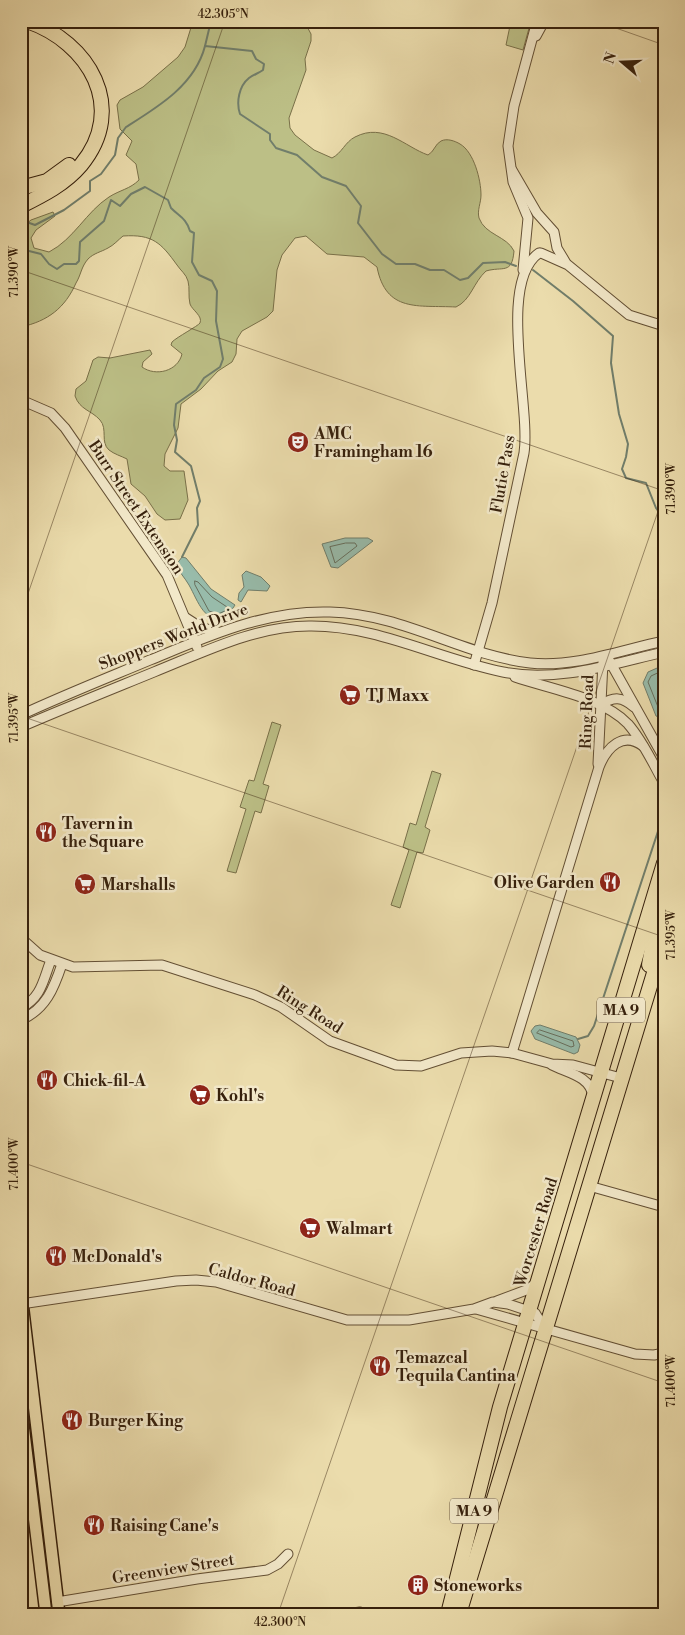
<svg xmlns="http://www.w3.org/2000/svg" width="685" height="1635" font-family="'Libre Bodoni',serif">
	<rect width="100%" height="100%" fill="#ebdcac"/>
	<filter id="stains"><feTurbulence type="fractalNoise" baseFrequency=".004" numOctaves="4"/><feColorMatrix values="0 0 0 0 .2 0 0 0 0 .09 0 0 0 0 .02 0 0 0 .5 -.17"/></filter>
	<radialGradient id="worn" r=".72"><stop offset=".6" stop-color="#630" stop-opacity="0"/><stop offset="1" stop-color="#630" stop-opacity=".3"/></radialGradient>
	<g fill="#bcbf86" stroke="#797049">
		<path d="M193,21H304L311,34V41L305,59L306,70L289,118L290,128L295,135L314,150L332,158C342,153 345,142 355,137C384,122 405,147 428,155C434,152 435,144 441,141C447,138 455,141 460,144C474,152 481,180 481,195C481,203 477,210 479,218C485,235 507,236 514,251C512,275 503,266 486,271C473,283 471,300 456,307C418,305 386,313 377,267L364,257L327,254L306,236L295,238L282,255L277,270L273,311L267,317L242,331L237,339L236,354L232,362L218,371L201,389L181,404L178,428L165,454L164,466L170,471H184L188,500L180,519L165,520L157,514L145,496L131,484L127,459C121,456 114,454 109,450C100,442 108,429 100,420C91,410 80,410 75,396L76,389L86,381L93,360L98,357L110,358L150,350L152,354L143,362L142,367C156,377 178,371 182,354L171,345L172,342C177,337 198,326 200,323C203,316 192,310 190,304C188,296 190,288 188,281C186,274 181,271 177,265C161,243 153,234 123,236C118,240 114,245 108,248C101,252 94,253 88,259C81,267 81,275 76,283C65,308 48,321 21,327V228L31,220L53,212L55,216L36,230L31,238L34,248L49,252C74,239 86,212 109,197C120,190 130,189 139,180L136,164L126,155L132,141L120,129L117,105L120,100L143,87L178,57L185,47Z"/>
		<polygon points="511,21 531,21 523,50 506,45"/>
		<polygon points="272,722 281,725 263,784 269,786 261,813 255,811 236,873 227,871 246,809 240,807 249,780 254,781"/>
		<polygon points="432,771 441,774 425,827 430,830 423,853 417,852 400,908 391,905 409,850 403,847 410,823 416,825"/>
	</g>
	<g fill="#98bcab" stroke="#717e6b">
		<polygon points="345,538 368,538 373,541 338,568 331,567 322,544"/>
		<path d="M182,557L186,558L211,589L235,605L227,617C205,626 198,601 189,585C185,578 179,572 176,565Z"/>
		<polygon points="246,571 261,577 270,586 267,591 248,590 241,602 238,600 239,593 244,587 242,575"/>
		<polygon points="664,665 664,719 663,719 656,716 643,683 648,672"/>
		<polygon points="540,1025 576,1037 580,1045 578,1052 574,1054 535,1039 531,1031 535,1026"/>
	</g>
	<g fill="none" stroke-linecap="round" stroke-linejoin="round">
		<g stroke="#676e5c" stroke-width="1">
			<polygon points="346,543 355,543 357,546 335,563 330,547"/>
			<polygon points="195,581 198,582 212,597 227,607 227,610 218,614 209,611 195,585"/>
			<polyline points="664,670 651,676 648,682 660,712 664,714"/>
			<polygon points="540,1030 573,1041 574,1046 571,1047 537,1033"/>
		</g>
		<g stroke="#717e6b" stroke-width="2">
			<polyline points="205,46 211,21"/>
			<path d="M21,220L35,225L64,210L90,191V181L101,174L115,155L118,138L126,127C158,107 195,85 205,46L252,51L256,59L264,64L263,70C259,73 253,75 249,78C239,86 236,102 240,114L270,134V140L276,148L297,155L322,177L346,186L361,206L358,223L382,254L396,264H415L430,270H444L460,280L468,278L483,263L505,262L516,266"/>
			<path d="M21,241L25,250L41,254L49,264L57,269L64,264H76L79,261L80,242L104,221L111,200L120,206L131,194L145,187L168,200L171,208C180,217 186,218 190,231L194,233L192,262L199,275L212,281L217,291L216,321L223,359L220,367L204,378L196,390L176,404L174,425L177,440L175,452L191,466L200,501L197,508L198,525L182,557"/>
			<polyline points="533,270 573,301 613,336 611,363 619,414 628,444 626,457 622,469 626,478 646,483 656,508 664,519"/>
			<polyline points="578,1039 588,1036 594,1026 664,813"/>
		</g>
		<g stroke="#634f34" stroke-width="11">
			<g id="minor">
				<polyline points="536,36 542,25 550,21"/>
				<polyline points="512,170 537,213 554,232 557,248 566,263"/>
				<polyline points="541,253 568,265 629,315 664,326"/>
				<polyline points="523,270 528,218 513,182 508,146 514,106 537,21"/>
				<polyline points="21,400 51,413 65,428 167,575 197,647"/>
				<polyline points="186,618 200,627 218,632"/>
				<polyline points="609,660 664,758"/>
				<path d="M474,665L492,603L524,453C531,407 497,282 539,253"/>
				<path d="M515,677C550,689 602,697 628,724C643,741 653,764 664,783"/>
				<path d="M601,705C614,696 622,697 634,707"/>
				<path d="M21,715C64,695 107,678 150,660C209,636 265,610 330,612C404,614 461,655 530,663C574,668 621,650 664,641"/>
				<path d="M21,727C65,708 110,690 154,672C204,652 255,626 309,626C377,625 438,659 503,672C557,683 612,664 664,652"/>
				<polyline points="598,764 603,662"/>
				<polyline points="21,938 40,955 73,967 162,965 255,995 281,1007 330,1041 396,1065 421,1066 461,1053 492,1051 512,1053 552,1064 573,1065 621,1078"/>
				<path d="M21,1008C42,997 43,980 51,960"/>
				<path d="M21,1020C46,1009 54,988 62,964"/>
				<path d="M512,1053L599,767C607,747 623,731 643,746"/>
				<path d="M552,1065C568,1073 590,1076 593,1096"/>
				<polyline points="589,1186 664,1207"/>
				<polyline points="497,1301 529,1289 537,1282"/>
				<polyline points="21,1304 176,1281 196,1280 216,1282 347,1320 409,1320 474,1309 493,1302 508,1304 535,1313 545,1329"/>
				<polyline points="476,1309 635,1354 654,1355 664,1353"/>
				<polyline points="57,1602 197,1579 267,1570 278,1564 288,1554"/>
				<polyline points="347,1614 360,1612"/>
			</g>
		</g>
		<g stroke="#36200c" stroke-width="14">
			<g id="major">
				<polyline points="21,1294 59,1614"/>
				<polyline points="21,1408 46,1614"/>
			</g>
		</g>
		<g stroke="#36200c" stroke-width="16">
			<g id="highway">
				<polyline points="21,188 47,181 69,165"/>
				<path d="M21,206C43,195 65,184 81,165C128,108 89,42 27,21"/>
				<polyline points="649,965 654,937 664,904"/>
				<polyline points="448,1614 500,1407 664,863"/>
				<polyline points="459,1614 664,940"/>
			</g>
		</g>
		<use href="#minor" stroke="#f2e8c9" stroke-width="9"/>
		<use href="#major" stroke="#ebdcac" stroke-width="11"/>
		<use href="#highway" stroke="#ebdcac" stroke-width="14"/>
	</g>
	<path fill="none" stroke="#36200c" stroke-width="1" stroke-opacity="0.45" d="M596,21L664,45M21,270L664,491M21,614L225,21M21,716L664,937M21,1162L664,1383M21,1608L37,1614M278,1614L664,494"/>
	<defs>
		<g id="theatre-disc" transform="scale(1.125)"><circle r="9.5" fill="#8f2418" stroke="#f2e8c9"/><path d="M-5-5.5Q0-4 5-5.5V0Q5 5 0 6Q-5 5-5 0ZM-3.3-2.5H-1v1.5H-3.3ZM1-2.5H3.3v1.5H1ZM-2.8 1Q0 5.5 2.8 1Z" fill="#fff"/></g>
		<g id="supermarket-disc" transform="scale(1.125)"><circle r="9.5" fill="#8f2418" stroke="#f2e8c9"/><path d="M-6-5.5h2.5l.6 2H6L4.5 2H-2.5L-4.4-4H-6ZM-1.5 3.2a1.3 1.3 0 1 0 .1 0ZM3 3.2a1.3 1.3 0 1 0 .1 0Z" fill="#fff"/></g>
		<g id="restaurant-disc" transform="scale(1.125)"><circle r="9.5" fill="#8f2418" stroke="#f2e8c9"/><path d="M-5-6h1v4h1v-4h1v4h1v-4h1v5L-1.5 .5V6h-2V.5L-5-1ZM5-6V6H3V1.5H1.5Q1.5-4 5-6Z" fill="#fff"/></g>
		<g id="building-disc" transform="scale(1.125)"><circle r="9.5" fill="#8f2418" stroke="#f2e8c9"/><path d="M-4-6H4V6H1V3H-1V6H-4ZM-2.5-4.3h1.7v1.8h-1.7ZM.8-4.3h1.7v1.8H.8ZM-2.5-1h1.7V.8h-1.7ZM.8-1h1.7V.8H.8Z" fill="#fff"/></g>
	</defs>
	<g fill-rule="evenodd">
		<use href="#theatre-disc" x="298" y="442"/>
		<use href="#supermarket-disc" x="350" y="695"/>
		<use href="#restaurant-disc" x="46" y="832"/>
		<use href="#restaurant-disc" x="610" y="882"/>
		<use href="#supermarket-disc" x="85" y="884"/>
		<use href="#restaurant-disc" x="47" y="1080"/>
		<use href="#supermarket-disc" x="200" y="1095"/>
		<use href="#supermarket-disc" x="310" y="1228"/>
		<use href="#restaurant-disc" x="56" y="1256"/>
		<use href="#restaurant-disc" x="380" y="1366"/>
		<use href="#restaurant-disc" x="72" y="1420"/>
		<use href="#restaurant-disc" x="94" y="1525"/>
		<use href="#building-disc" x="418" y="1585"/>
	</g>
	<g text-anchor="middle" stroke-width="5" stroke-linejoin="round" paint-order="stroke">
		<g fill="#f2e8c9" stroke="#6e5c45" stroke-width="1">
			<rect x="597" y="997.5" width="48" height="25" rx="4"/>
			<rect x="450" y="1498.5" width="48" height="25" rx="4"/>
		</g>
		<g font-size="15" font-weight="bold" fill="#36200c">
			<text x="621" y="1015">MA 9</text>
			<text x="474" y="1516">MA 9</text>
		</g>
		<g font-size="16" font-weight="bold" fill="#36200c" stroke="#f2e8c9" text-anchor="start">
			<text x="314" y="439">AMC<tspan x="314" dy="18">Framingham 16</tspan></text>
			<text x="366" y="701">TJ Maxx</text>
			<text x="62" y="829">Tavern in<tspan x="62" dy="18">the Square</tspan></text>
			<text x="594" y="888" text-anchor="end">Olive Garden</text>
			<text x="101" y="890">Marshalls</text>
			<text x="63" y="1086">Chick-fil-A</text>
			<text x="216" y="1101">Kohl's</text>
			<text x="326" y="1234">Walmart</text>
			<text x="72" y="1262">McDonald's</text>
			<text x="396" y="1363">Temazcal<tspan x="396" dy="18">Tequila Cantina</tspan></text>
			<text x="88" y="1426">Burger King</text>
			<text x="110" y="1531">Raising Cane's</text>
			<text x="434" y="1591">Stoneworks</text>
		</g>
		<g font-size="16" fill="#36200c" stroke="#f2e8c9">
			<text transform="translate(502 474) rotate(-80)" y="6">Flutie Pass</text>
			<text transform="translate(137 507) rotate(56)" y="6">Burr Street Extension</text>
			<text transform="translate(173 636) rotate(-21)" y="6">Shoppers World Drive</text>
			<text transform="translate(586 712) rotate(-88)" y="6">Ring Road</text>
			<text transform="translate(310 1009) rotate(32)" y="6">Ring Road</text>
			<text transform="translate(535 1232) rotate(-73)" y="6">Worcester Road</text>
			<text transform="translate(252 1279) rotate(15)" y="6">Caldor Road</text>
			<text transform="translate(173 1568) rotate(-9)" y="6">Greenview Street</text>
		</g>
	</g>
	<rect width="685" height="1635" fill="none" stroke="#ebdcac" stroke-width="55"/>
	<g transform="translate(622 62) rotate(289)" stroke="#f2e8c9" stroke-width="4" paint-order="stroke">
	<path d="M0-4L9 19L0 12L-9 19Z" fill="#36200c"/>
	<text y="-8" font-size="14" font-weight="bold" text-anchor="middle" fill="#36200c">N</text>
	</g>
	<rect x="28" y="28" width="630" height="1580" fill="none" stroke="#36200c" stroke-width="2"/>
	<g font-size="12" text-anchor="middle" fill="#36200c">
		<text x="223" y="18">42.305°N</text>
		<text transform="translate(14 272) rotate(-90)" y="4">71.390°W</text>
		<text transform="translate(671 489) rotate(-90)" y="4">71.390°W</text>
		<text transform="translate(14 718) rotate(-90)" y="4">71.395°W</text>
		<text transform="translate(671 935) rotate(-90)" y="4">71.395°W</text>
		<text transform="translate(14 1164) rotate(-90)" y="4">71.400°W</text>
		<text transform="translate(671 1381) rotate(-90)" y="4">71.400°W</text>
		<text x="280" y="1626">42.300°N</text>
	</g>
	<rect width="100%" height="100%" filter="url(#stains)"/>
	<rect width="100%" height="100%" fill="url(#worn)"/>
</svg>
